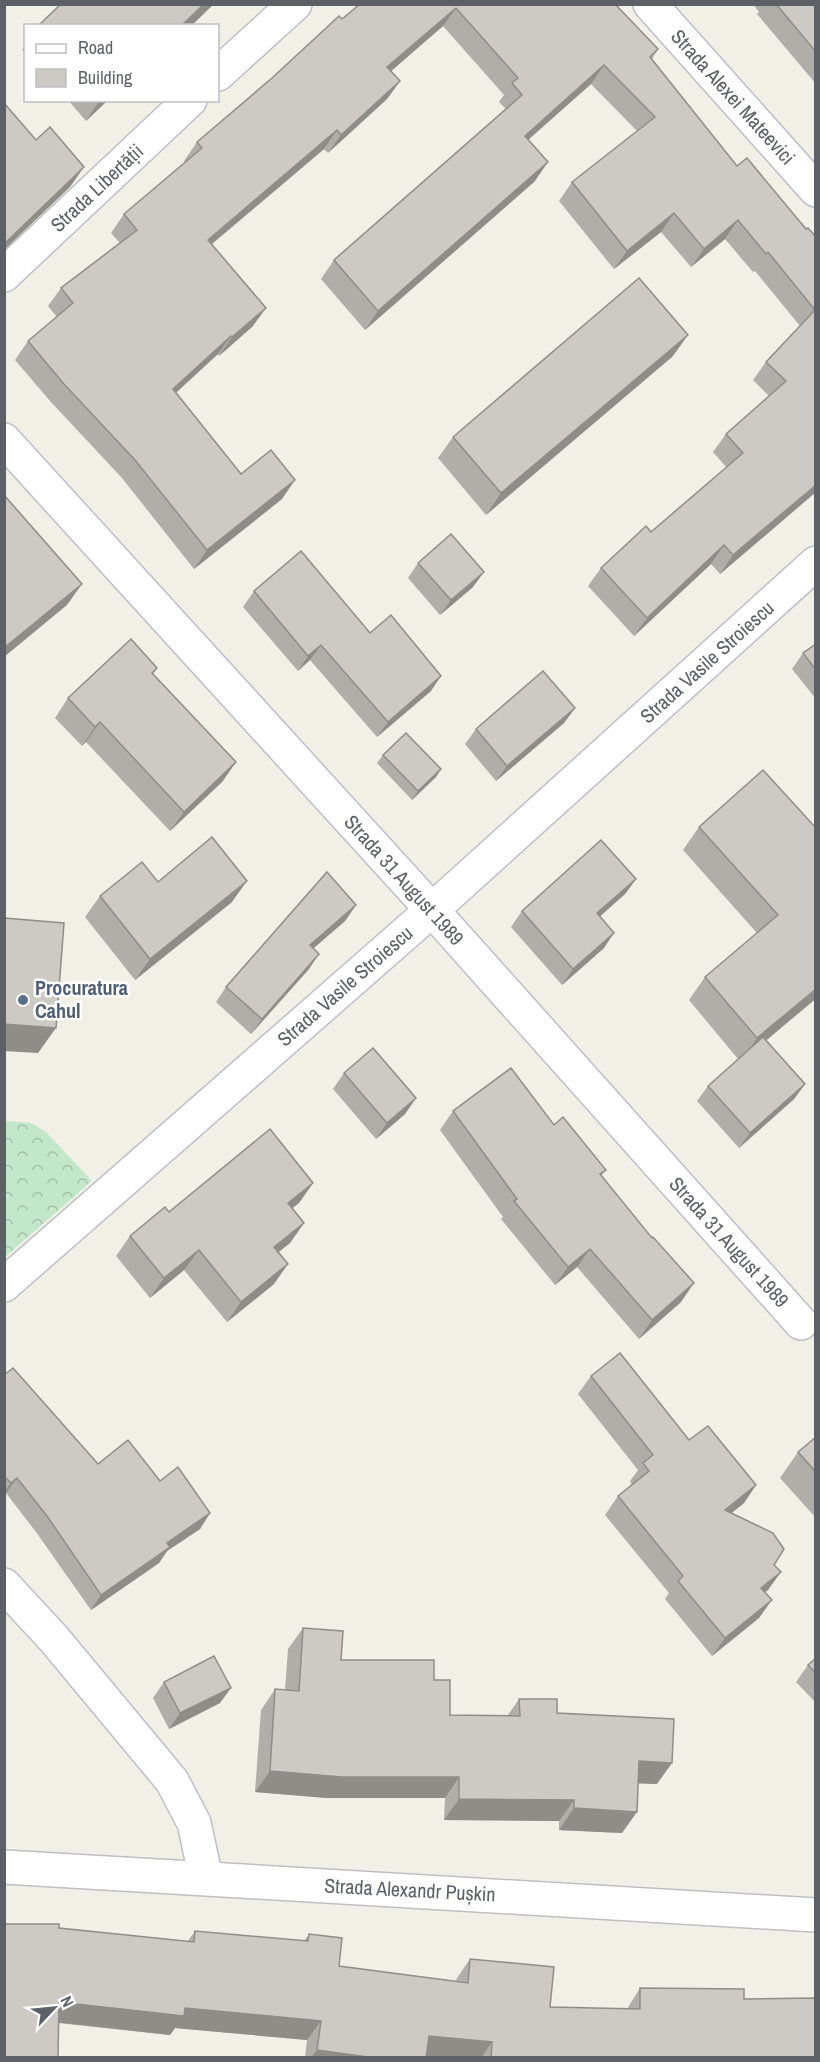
<svg xmlns="http://www.w3.org/2000/svg" width="820" height="2062" font-family="'Archivo Narrow',sans-serif">
	<defs>
		<pattern id="forest-crowns" width="20" height="18" patternUnits="userSpaceOnUse" patternTransform="scale(1.5)"><rect width="20" height="18" fill="#c3e8c9"/><path d="M2 6a3 3 0 1 1 6 0M12 15a3 3 0 1 1 6 0" fill="none" stroke="#a2bfa7"/></pattern>
	</defs>
	<rect width="100%" height="100%" fill="#f0f0e6"/>
	<polygon fill="url(#forest-crowns)" points="5,1121 31,1123 46,1132 92,1181 5,1257"/>
	<g fill="none" stroke-linecap="round" stroke-linejoin="round">
		<g stroke="#bebfc5" stroke-width="36">
			<g id="minor">
				<polyline points="650,4 816,190"/>
				<polyline points="218,74 295,4"/>
				<polyline points="4,275 190,100"/>
				<polyline points="4,440 432,910 801,1323"/>
				<polyline points="4,1285 432,910 816,563"/>
				<polyline points="4,1585 54,1639 172,1781 194,1823 206,1878"/>
				<polyline points="4,1867 816,1915"/>
			</g>
		</g>
		<use href="#minor" stroke="#fff" stroke-width="33"/>
	</g>
	<g fill="#afaea8">
		<polygon points="360,4 615,4 658,49 652,59 737,166 816,237 816,492 720,574 711,564 634,636 588,586 601,568 651,532 727,468 713,452 726,434 769,396 753,380 766,362 800,326 755,271 753,272 725,239 691,267 661,232 614,269 559,201 572,182 637,131 591,84 528,140 535,181 365,330 321,279 334,260 506,109 499,102 504,95 443,26 391,71 400,81 387,99 328,153 324,149 212,244 253,326 219,356 218,354 176,393 241,474 282,499 194,569 122,478 50,401 15,360 28,341 57,317 48,306 61,288 120,243 111,233 124,214 185,162 184,161 197,142"/>
		<polygon points="753,4 816,4 816,84 757,14 759,12"/>
		<polygon points="26,45 26,53 22,50"/>
		<polygon points="68,100 108,100 86,121"/>
		<polygon points="673,356 486,515 438,458 453,437"/>
		<polygon points="418,563 473,587 440,615 408,578"/>
		<polygon points="254,591 370,633 431,691 377,737 310,660 298,671 243,607"/>
		<polygon points="816,644 816,699 792,669 803,653"/>
		<polygon points="157,668 153,674 236,762 222,782 170,831 86,742 82,746 55,718 68,698"/>
		<polygon points="575,708 564,723 496,781 465,744 476,729"/>
		<polygon points="383,755 441,769 436,777 412,800 377,763"/>
		<polygon points="699,827 816,828 816,999 766,1040 805,1084 794,1099 739,1148 697,1101 708,1086 738,1059 689,1000 705,977 757,933 683,850"/>
		<polygon points="636,879 625,894 600,916 604,948 562,985 511,927 522,911"/>
		<polygon points="100,896 232,902 135,980 85,917"/>
		<polygon points="356,905 345,921 313,948 309,969 251,1034 216,1002 226,987"/>
		<polygon points="344,1073 416,1098 405,1114 376,1139 333,1089"/>
		<polygon points="453,1111 554,1125 606,1170 601,1176 681,1302 639,1339 577,1267 555,1285 501,1219 503,1217 440,1130"/>
		<polygon points="313,1183 299,1203 292,1208 304,1223 290,1243 278,1252 274,1284 227,1322 184,1270 150,1298 116,1256 130,1236 169,1212"/>
		<polygon points="4,1375 98,1464 160,1481 210,1513 200,1529 167,1551 159,1563 91,1610 36,1532 6,1493 4,1495"/>
		<polygon points="591,1376 756,1485 744,1503 731,1513 774,1565 768,1590 765,1592 759,1618 712,1656 665,1599 669,1593 605,1515 618,1496 632,1485 630,1481 638,1470 578,1394"/>
		<polygon points="816,1437 816,1518 780,1478 798,1452"/>
		<polygon points="303,1628 341,1660 434,1680 450,1715 508,1715 519,1699 557,1713 657,1784 638,1783 622,1833 559,1830 559,1821 444,1820 445,1798 327,1798 255,1792 261,1710 275,1689 285,1690 288,1649"/>
		<polygon points="816,1658 816,1703 796,1682 808,1665"/>
		<polygon points="164,1682 220,1703 169,1729 153,1698"/>
		<polygon points="59,1928 188,1941 195,1931 304,1941 309,1934 339,1966 456,1981 457,1978 470,1959 550,2007 627,2009 640,1988 744,1999 816,2058 439,2058 427,2056 426,2058 305,2058 307,2040 175,2028 170,2035 58,2023"/>
	</g>
	<g fill="#8f8d88">
		<polygon points="204,4 214,4 191,26 181,26"/>
		<polygon points="456,8 443,26 374,86 387,67"/>
		<polygon points="604,65 591,84 512,154 525,136"/>
		<polygon points="400,81 387,99 328,153 341,135"/>
		<polygon points="100,100 108,100 86,121"/>
		<polygon points="337,130 324,149 195,258 208,240"/>
		<polygon points="548,162 535,181 365,330 378,311"/>
		<polygon points="84,167 70,187 4,250 4,244"/>
		<polygon points="674,213 661,232 614,269 627,251"/>
		<polygon points="738,220 725,239 691,267 704,249"/>
		<polygon points="266,308 253,326 219,356 232,337"/>
		<polygon points="688,335 673,356 486,515 501,493"/>
		<polygon points="231,336 218,354 160,407 173,389"/>
		<polygon points="295,480 282,499 194,569 207,550"/>
		<polygon points="816,485 816,492 720,574 733,555"/>
		<polygon points="724,545 711,564 634,636 647,618"/>
		<polygon points="484,572 473,587 440,615 451,600"/>
		<polygon points="82,584 67,605 4,657 4,648"/>
		<polygon points="321,645 310,660 298,671 308,656"/>
		<polygon points="441,676 431,691 377,737 388,722"/>
		<polygon points="575,708 564,723 496,781 507,766"/>
		<polygon points="100,722 86,742 82,746 95,727"/>
		<polygon points="236,762 222,782 170,831 184,812"/>
		<polygon points="441,769 436,777 412,800 418,791"/>
		<polygon points="636,879 625,894 587,928 597,913"/>
		<polygon points="247,881 232,902 135,980 150,959"/>
		<polygon points="356,905 345,921 299,961 310,945"/>
		<polygon points="614,933 604,948 562,985 573,969"/>
		<polygon points="319,954 309,969 251,1034 262,1019"/>
		<polygon points="816,989 815,999 741,1062 757,1038"/>
		<polygon points="4,1024 56,1028 38,1053 4,1051"/>
		<polygon points="805,1084 794,1099 739,1148 750,1133"/>
		<polygon points="416,1098 405,1114 376,1139 387,1123"/>
		<polygon points="313,1183 299,1203 274,1223 288,1203"/>
		<polygon points="304,1223 290,1243 260,1267 274,1247"/>
		<polygon points="590,1249 577,1267 555,1285 568,1267"/>
		<polygon points="199,1250 184,1270 150,1298 164,1278"/>
		<polygon points="288,1264 274,1284 227,1322 241,1302"/>
		<polygon points="694,1283 681,1302 639,1339 652,1320"/>
		<polygon points="17,1478 6,1493 4,1495 4,1492 11,1483"/>
		<polygon points="756,1485 744,1503 712,1529 725,1510"/>
		<polygon points="210,1513 200,1529 167,1551 159,1563 91,1610 101,1595 167,1543"/>
		<polygon points="781,1572 768,1590 748,1606 761,1588"/>
		<polygon points="772,1600 759,1618 712,1656 725,1638"/>
		<polygon points="231,1688 220,1703 169,1729 180,1713"/>
		<polygon points="639,1761 672,1763 657,1784 624,1783"/>
		<polygon points="270,1771 459,1777 445,1798 327,1798 255,1792"/>
		<polygon points="459,1799 574,1800 559,1821 444,1820"/>
		<polygon points="574,1808 637,1812 622,1833 559,1830"/>
		<polygon points="59,2002 185,2008 321,2021 307,2040 175,2028 170,2035 45,2021"/>
		<polygon points="429,2036 492,2042 481,2058 439,2058 416,2055"/>
		<polygon points="317,2050 375,2058 311,2058"/>
	</g>
	<g fill="#cccac3" stroke="#8f8d88" stroke-width="1.5">
		<polygon points="61,4 204,4 181,26 42,26 40,24"/>
		<polygon points="360,4 615,4 658,49 650,57 737,166 747,158 806,229 808,228 816,237 816,485 733,555 724,545 647,618 601,568 646,526 651,532 743,453 726,434 786,381 766,362 815,310 768,252 766,254 738,220 704,249 674,213 627,251 572,182 655,117 604,65 525,136 548,162 378,311 334,260 522,95 512,83 518,78 456,8 387,67 400,81 341,135 337,130 208,240 266,308 232,337 231,336 173,389 241,474 271,450 295,480 207,550 135,460 63,383 28,341 73,303 61,288 137,230 124,214 202,148 197,142 272,78 339,16 342,19"/>
		<polygon points="776,4 816,4 816,52"/>
		<polygon points="4,103 36,140 50,127 84,167 4,244"/>
		<polygon points="639,278 688,335 501,493 453,437"/>
		<polygon points="4,495 82,584 4,648"/>
		<polygon points="451,534 484,572 451,600 418,563"/>
		<polygon points="301,551 370,633 391,615 441,676 388,722 321,645 308,656 254,591"/>
		<polygon points="131,639 157,668 152,673 236,762 184,812 100,722 95,727 68,698"/>
		<polygon points="816,644 816,670 803,653"/>
		<polygon points="543,671 575,708 507,766 476,729"/>
		<polygon points="406,733 441,769 418,791 383,755"/>
		<polygon points="763,770 816,828 816,989 757,1038 705,977 778,915 699,827"/>
		<polygon points="212,837 247,881 150,959 100,896 142,862 158,882"/>
		<polygon points="601,840 636,879 597,913 614,933 573,969 522,911"/>
		<polygon points="327,872 356,905 310,945 319,954 262,1019 226,987"/>
		<polygon points="4,918 64,923 56,1028 4,1024"/>
		<polygon points="763,1037 805,1084 750,1133 708,1086"/>
		<polygon points="373,1048 416,1098 387,1123 344,1073"/>
		<polygon points="511,1068 554,1125 563,1117 606,1170 600,1174 652,1238 653,1237 694,1283 652,1320 590,1249 568,1267 514,1201 517,1199 453,1111"/>
		<polygon points="270,1129 313,1183 288,1203 304,1223 274,1247 288,1264 241,1302 199,1250 164,1278 130,1236 165,1207 169,1212"/>
		<polygon points="620,1353 689,1440 708,1426 756,1485 725,1510 773,1533 784,1549 774,1565 781,1572 761,1588 772,1600 725,1638 678,1581 683,1576 618,1496 649,1471 643,1463 653,1455 591,1376"/>
		<polygon points="13,1368 98,1464 128,1440 160,1481 178,1467 210,1513 167,1543 170,1547 101,1595 47,1516 17,1478 11,1483 4,1476 4,1375"/>
		<polygon points="816,1437 816,1472 798,1452"/>
		<polygon points="303,1628 343,1631 341,1660 434,1660 434,1680 450,1680 450,1715 520,1716 519,1699 557,1699 557,1713 674,1719 672,1763 639,1761 637,1812 574,1808 574,1800 459,1799 459,1777 342,1777 270,1771 275,1689 299,1691"/>
		<polygon points="214,1656 231,1688 180,1713 164,1682"/>
		<polygon points="816,1658 816,1673 808,1665"/>
		<polygon points="4,1924 59,1924 59,1928 194,1942 195,1931 308,1941 309,1934 342,1938 339,1966 468,1983 470,1959 554,1967 550,2007 640,2009 640,1988 744,1989 744,1999 816,1998 816,2058 491,2058 492,2042 429,2036 426,2058 375,2058 317,2050 321,2021 185,2008 184,2016 59,2002 58,2058 4,2058"/>
	</g>
	<circle fill="#5c6f8a" stroke="#fff" stroke-width="2" cx="23" cy="1000" r="6"/>
	<g text-anchor="middle" stroke-width="5" stroke-linejoin="round" paint-order="stroke">
		<g font-size="20" fill="#5e6067" stroke="#fff">
			<text transform="translate(733 97) rotate(48)" y="7">Strada Alexei Mateevici</text>
			<text transform="translate(97 188) rotate(-43)" y="7">Strada Libertății</text>
			<text transform="translate(707 662) rotate(-42)" y="7">Strada Vasile Stroiescu</text>
			<text transform="translate(404 880) rotate(48)" y="7">Strada 31 August 1989</text>
			<text transform="translate(345 986) rotate(-41)" y="7">Strada Vasile Stroiescu</text>
			<text transform="translate(729 1242) rotate(48)" y="7">Strada 31 August 1989</text>
			<text transform="translate(410 1890) rotate(3)" y="7">Strada Alexandr Pușkin</text>
		</g>
		<g font-size="20" font-weight="bold" fill="#4e5e75" stroke="#fff" text-anchor="start">
			<text x="35" y="995">Procuratura<tspan x="35" dy="23">Cahul</tspan></text>
		</g>
	</g>
	<rect width="820" height="2062" fill="none" stroke="#5e6067" stroke-width="12"/>
	<rect x="24" y="24" width="195" height="78" fill="#ffffff" stroke="#bfbfc2" stroke-width="1.5"/>
	<rect x="36" y="44" width="30" height="9" fill="#ffffff" stroke="#bfbfc2" stroke-width="1.5"/>
	<text x="78" y="54" font-size="18" fill="#5e6067">Road</text>
	<rect x="36" y="69" width="30" height="18" fill="#cccac3" stroke="#bfbfc2" stroke-width="1.5"/>
	<text x="78" y="84" font-size="18" fill="#5e6067">Building</text>
	<g transform="translate(54 2008) rotate(64)" stroke="#ffffff" stroke-width="4.5" paint-order="stroke">
	<path d="M0-4.5L10 22L0 15L-10 22Z" fill="#5e6067"/>
	<text y="-9" font-size="16" font-weight="bold" text-anchor="middle" fill="#5e6067">N</text>
	</g>
</svg>
